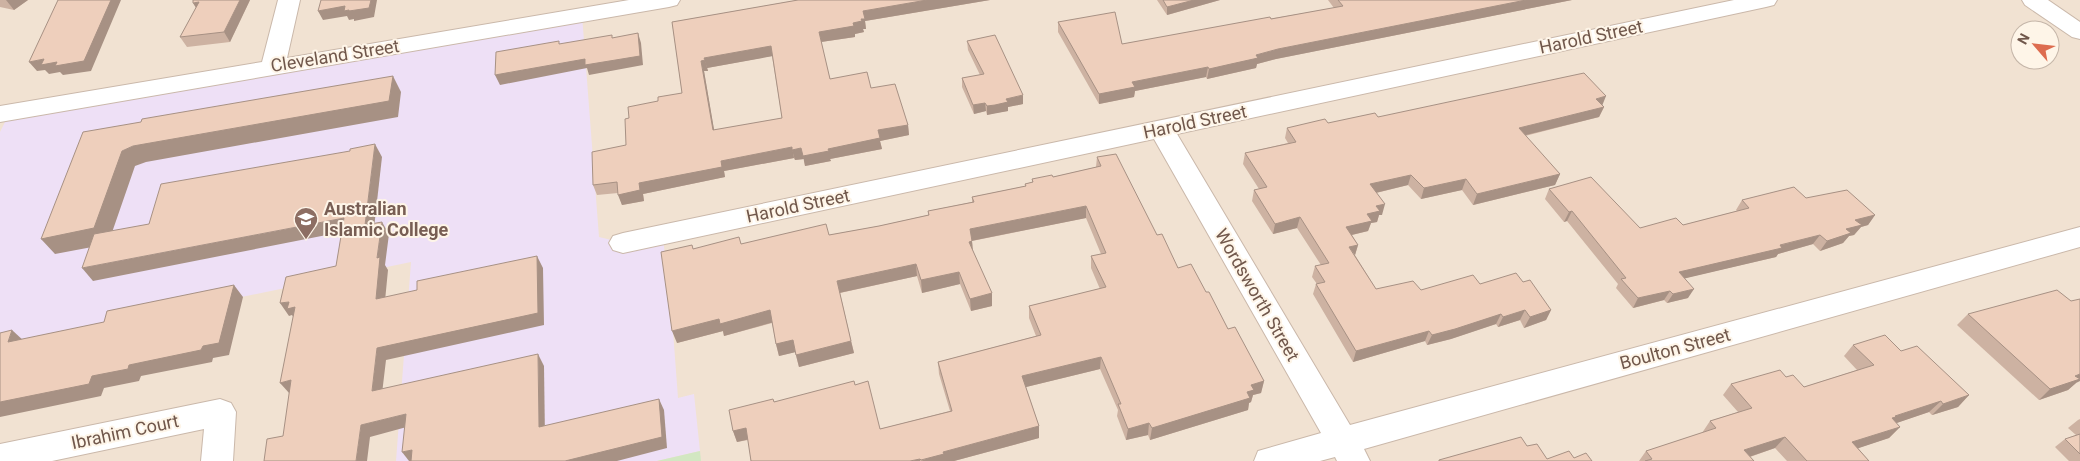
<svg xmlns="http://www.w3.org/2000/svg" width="2080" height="461" font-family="Roboto,sans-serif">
	<rect width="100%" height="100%" fill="#faf1e3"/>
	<path fill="#f1e2d2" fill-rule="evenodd" d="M0,0H2080V461H0ZM2020,30H2050V60H2020Z"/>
	<polygon fill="#eee0f6" points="582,15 599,237 624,243 662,230 671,304 678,398 694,394 700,451 657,461 396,461 411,262 0,347 0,132 10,112"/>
	<polygon fill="#d2e7c2" points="700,451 701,461 657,461"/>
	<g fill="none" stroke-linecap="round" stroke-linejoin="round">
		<g stroke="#cab8aa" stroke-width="2">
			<g id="minor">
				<polygon points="278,0 300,0 287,58 629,0 680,0 677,5 669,7 0,122 0,106 262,62"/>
				<polygon points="1734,0 1777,0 1774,5 1766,7 1177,134 1350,425 2080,227 2080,247 1364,449 1370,461 1337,461 1335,457 1320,461 1254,461 1258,451 1321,433 1154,139 623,253 613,250 609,243 613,236 623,233"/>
				<polygon points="2022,0 2048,0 2080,22 2080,39 2072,37 2025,5"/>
				<polygon points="220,399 231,403 236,412 233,461 201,461 204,429 52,461 0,461 0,444"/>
			</g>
		</g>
		<use href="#minor" fill="#fff" fill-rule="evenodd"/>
	</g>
	<g fill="#cdb2a2" fill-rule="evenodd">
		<polygon points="0,0 28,0 14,10 0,7"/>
		<polygon points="250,0 230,42 187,47 180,37 196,8 193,3"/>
		<path d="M798,0H990L865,21L866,29H863L864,32L855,34V37L821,42L830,79L871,88L908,125L909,135L880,141L882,149L830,159L831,161L805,166L804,159L795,160L794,158L724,171L725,177L643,194L644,201L622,205L618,193L597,195L593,185L626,145L629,118L658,101L682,93L672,22ZM772,56L782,118L714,130L704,71H708L707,68Z"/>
		<polygon points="1157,0 1220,0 1167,15"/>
		<polygon points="1328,0 1572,0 1276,59 1257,64 1256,68 1229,74 1207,79 1206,77 1135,91 1134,97 1099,104 1058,32 1058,22 1122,44 1334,8"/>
		<polygon points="967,41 1023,104 1008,107 1008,111 995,113 987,115 986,111 974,114 962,87 962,78 980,75 968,50"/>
		<polygon points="1602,105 1604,107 1599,117 1525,136 1560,174 1555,185 1473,205 1462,190 1421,199 1408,185 1376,193 1382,215 1379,215 1377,222 1371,223 1368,231 1352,235 1358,245 1355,255 1376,289 1421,290 1480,284 1523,282 1551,310 1546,320 1524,328 1520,320 1498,327 1496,324 1451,339 1427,345 1425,341 1353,362 1313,294 1316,284 1317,284 1312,277 1315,266 1321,265 1297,228 1273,234 1252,201 1254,190 1259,189 1243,164 1245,153 1288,143 1285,138 1287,128 1378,117"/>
		<polygon points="1097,157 1157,235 1178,268 1206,292 1228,329 1264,381 1261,393 1253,395 1251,402 1249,403 1248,410 1150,440 1148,435 1126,440 1117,416 1118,410 1100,369 1026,387 1039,426 1039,438 954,461 751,461 748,440 737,442 733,431 774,402 855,385 880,429 950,411 939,374 938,362 1036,336 1029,318 1029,306 1100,289 1091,268 1091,256 1101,254 1086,218 972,241 973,251 992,306 971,311 960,284 922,293 917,276 840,293 854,353 799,367 795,352 779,356 776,344 772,323 724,336 723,331 677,343 694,249 829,235 879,226 928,215 928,211 972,202 972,197 1025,186 1025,184 1032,182 1032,179 1053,177 1096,167"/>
		<polygon points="1549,189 1640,228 1683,225 1737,211 1736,210 1742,200 1806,198 1875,215 1868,225 1861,227 1854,235 1849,236 1843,243 1820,251 1813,244 1778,254 1776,257 1685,278 1688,298 1667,303 1664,300 1633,308 1616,288 1618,284 1567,221 1564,222 1545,199"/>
		<polygon points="1968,314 2076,383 2068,390 2039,400 1957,325"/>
		<polygon points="1853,345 1901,351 1969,395 1958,407 1932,415 1929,412 1896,423 1900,427 1889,438 1858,448 1869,461 1787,461 1775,448 1750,457 1754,461 1639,461 1646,451 1702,433 1710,421 1738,412 1723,395 1731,384 1786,377 1804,387 1857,370 1844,356"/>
		<polygon points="2080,419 2080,461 2069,461 2055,447 2065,439 2076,435 2068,428 2078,420"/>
	</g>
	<g fill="#a79184">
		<polygon points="6,0 28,0 14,10"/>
		<polygon points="111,0 121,0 91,71 63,75 60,72 49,74 45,70 37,71 29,62 44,59"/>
		<polygon points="240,0 250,0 230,42 224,32"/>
		<polygon points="371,0 377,0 374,17 354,21 354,19 349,20 347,16 323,20 318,11"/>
		<polygon points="927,0 990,0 865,21 866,29 863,29 864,32 855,34 855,37 821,42 819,32 853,23 861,19 863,11"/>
		<polygon points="1194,0 1220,0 1167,15 1167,7"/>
		<polygon points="1526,0 1572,0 1276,59 1257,64 1256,68 1207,79 1209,69 1256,55 1278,49"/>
		<polygon points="199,2 199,12 193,3"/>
		<polygon points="638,33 641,43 643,65 589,75 587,68 500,85 495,75"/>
		<polygon points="771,46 773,56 707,68 704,58"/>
		<polygon points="705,60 708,71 704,71 716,141 713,130 701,61"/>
		<polygon points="1208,67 1206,77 1135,91 1134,97 1099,104 1099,94 1132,82"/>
		<polygon points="393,76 401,92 398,117 146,162 135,166 108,244 55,254 41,239 122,151 133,146"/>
		<polygon points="1023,95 1023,104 1008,107 1008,111 987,115 987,106 1006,99"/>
		<polygon points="1606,96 1602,106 1596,99"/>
		<polygon points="985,103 986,111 974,114 973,105"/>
		<polygon points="1604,107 1599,117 1514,138 1519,128"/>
		<polygon points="908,125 909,135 880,141 882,149 830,159 831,161 805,166 803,156 828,149 878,130"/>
		<polygon points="375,144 382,157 373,237 365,225"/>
		<polygon points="792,147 794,158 724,171 725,177 643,194 644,201 622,205 618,195 639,183 721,161"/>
		<polygon points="801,148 804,159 795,160 792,150"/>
		<polygon points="1560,174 1555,185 1473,205 1477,194"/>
		<polygon points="1411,175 1408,185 1367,195 1370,184"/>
		<polygon points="1466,179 1462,190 1421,199 1424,188"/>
		<polygon points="1385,204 1382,215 1379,215 1377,222 1371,223 1368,231 1343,237 1346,227 1367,214 1376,206"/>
		<polygon points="1086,206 1086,218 971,241 970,229"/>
		<polygon points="1572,211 1567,221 1564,222 1569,212"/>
		<polygon points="1875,215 1868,225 1861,227 1854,235 1849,236 1843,243 1820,251 1827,241 1846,229 1855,220"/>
		<polygon points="1300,217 1297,228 1273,234 1275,224"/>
		<polygon points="344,218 352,230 93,281 82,268"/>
		<polygon points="382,222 389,234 385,265 388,270 384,311 376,299 377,258"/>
		<polygon points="1820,235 1813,244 1778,254 1776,257 1674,281 1679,272"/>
		<polygon points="972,241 973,254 969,242"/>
		<polygon points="1358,245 1355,255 1349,247"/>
		<polygon points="537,256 543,268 544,325 386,360 381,402 372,391 377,348"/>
		<polygon points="916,264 917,276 839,293 837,281"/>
		<polygon points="959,272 960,284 922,293 921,280"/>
		<polygon points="234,285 243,297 229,355 213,358 212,362 141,376 139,381 104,388 101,396 0,417 0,402 92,376 129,365 203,346"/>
		<polygon points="1694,289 1688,298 1667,303 1673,294"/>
		<polygon points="1670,291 1664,300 1633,308 1638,298"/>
		<polygon points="992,293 992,306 971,311 970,299"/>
		<polygon points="289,302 295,307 296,321 292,315 289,316 280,303"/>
		<polygon points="770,310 774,322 724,336 723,331 677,343 672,331 719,319"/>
		<polygon points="1525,310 1520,320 1498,327 1503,317"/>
		<polygon points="1551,310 1546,320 1524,328 1530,317"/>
		<polygon points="1501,314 1496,324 1451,339 1427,345 1432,335"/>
		<polygon points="12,330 25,342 8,342"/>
		<polygon points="1429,331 1425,341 1353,362 1356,351"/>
		<polygon points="793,340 796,352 779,356 776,344"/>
		<polygon points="851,341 854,353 799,367 796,355"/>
		<polygon points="538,354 544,366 545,439 539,427"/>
		<polygon points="1101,357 1100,369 1022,388 1022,376"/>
		<polygon points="2080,374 2080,381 2076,383 2068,390 2039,400 2050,389 2075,376"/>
		<polygon points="291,380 290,394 280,383"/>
		<polygon points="1264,381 1261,393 1253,395 1251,402 1249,403 1248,410 1150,440 1152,428 1247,392 1251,385"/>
		<polygon points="1969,395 1958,407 1932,415 1943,404"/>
		<polygon points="659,399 664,410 667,448 617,461 565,461"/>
		<polygon points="1941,401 1929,412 1888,426 1881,430 1895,416"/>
		<polygon points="406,414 414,425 370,437 367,461 356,461 361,425"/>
		<polygon points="1149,423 1148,435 1126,440 1128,429"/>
		<polygon points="1039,426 1039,438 954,461 921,461 943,452"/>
		<polygon points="1900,427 1889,438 1841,454 1852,442"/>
		<polygon points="746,428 750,439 737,442 733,431"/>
		<polygon points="1785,437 1775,448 1737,461 1744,450"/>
		<polygon points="412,450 420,461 409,461 402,452"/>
		<polygon points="920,459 920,461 910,461"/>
	</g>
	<g fill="#eecfbc" stroke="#a79184" fill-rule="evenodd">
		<polygon points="58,0 111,0 84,61 55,66 57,62 41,65 44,59 29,62"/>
		<polygon points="193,0 240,0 224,32 180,37 199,2 193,3"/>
		<polygon points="321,0 371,0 369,8 349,11 349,10 344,11 345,6 318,11"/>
		<path d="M798,0H927L863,11L865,19H861L862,21L853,23L854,26L819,32L830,79L867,72L871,88L895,84L908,125L878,130L880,138L828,149L829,151L803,156L801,148L792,150V147L721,161L722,167L639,183L640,190L618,195L617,182L593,185L592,152L626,145L625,119L629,118L628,107L658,101V97L682,93L672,22ZM771,46L782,118L713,130L701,61L705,60L704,58Z"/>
		<polygon points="1163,0 1194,0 1167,7"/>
		<polygon points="1338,0 1526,0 1278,49 1256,55 1258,58 1231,64 1209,69 1208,67 1132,82 1135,87 1099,94 1058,22 1115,12 1122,44 1270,17 1271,19 1343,6"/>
		<polygon points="638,33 640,56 585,65 585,59 495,75 496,52 559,41 559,44 612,35 612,38"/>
		<polygon points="995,35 1023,95 1006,99 1008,102 995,105 987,106 985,103 973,105 962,78 984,74 967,41"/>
		<polygon points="1584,73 1606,96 1596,99 1604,107 1519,128 1560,174 1477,194 1466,179 1424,188 1411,175 1370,184 1385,204 1376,206 1380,211 1367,214 1372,221 1346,227 1358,245 1349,247 1376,289 1413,281 1421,290 1473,275 1480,284 1516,273 1523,282 1530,280 1551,310 1530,317 1525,310 1503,317 1501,314 1455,329 1432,335 1429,331 1356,351 1316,284 1325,282 1315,266 1329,263 1300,217 1275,224 1254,190 1267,187 1245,153 1296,142 1287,128 1325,119 1328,123 1375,113 1378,117"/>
		<polygon points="393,76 389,101 133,146 122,151 94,228 41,239 83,132 141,122 142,119"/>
		<polygon points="375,144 365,225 382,222 377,258 380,257 376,299 417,290 417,281 537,256 538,313 377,348 372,391 538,354 539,427 659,399 662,437 565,461 411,461 412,450 402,452 406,414 361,425 356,461 264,461 267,439 283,436 291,380 280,383 295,307 287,309 289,302 280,303 286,277 336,266 344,218 82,268 94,234 149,224 161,184 350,151 350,149"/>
		<polygon points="1116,154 1157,235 1162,234 1178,268 1191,264 1206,292 1209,292 1228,329 1235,327 1264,381 1251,385 1254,390 1247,392 1250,398 1152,428 1149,423 1128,429 1118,404 1121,404 1101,357 1022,376 1039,426 943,452 944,454 921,460 920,459 910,461 751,461 746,428 733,431 729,410 773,399 774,402 854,381 855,385 868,381 880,429 952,411 938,362 1041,335 1029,306 1106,287 1091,256 1106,253 1086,206 970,229 972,241 969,242 992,293 970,299 959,272 921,280 916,264 837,281 851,341 796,355 793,340 776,344 770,310 720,324 719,319 672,331 661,252 692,245 693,249 739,237 741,244 826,224 829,235 879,226 929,215 928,211 974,202 972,197 1026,186 1025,184 1033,182 1032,179 1052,175 1053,177 1101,166 1097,157"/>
		<polygon points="1591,177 1640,228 1676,218 1683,225 1749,208 1742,200 1794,187 1806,198 1847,190 1875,215 1855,220 1862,225 1846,229 1851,233 1827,241 1820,235 1780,245 1782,248 1679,272 1694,289 1673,294 1670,291 1638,298 1621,279 1626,278 1572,211 1569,212 1549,189"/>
		<polygon points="234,285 219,343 203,346 201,350 129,365 128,369 92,376 89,384 0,402 0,333 12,330 8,342 104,322 107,311"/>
		<polygon points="2057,290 2071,301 2080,299 2080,374 2075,376 2080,379 2050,389 1968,314"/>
		<polygon points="1885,335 1901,351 1917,346 1969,395 1943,404 1941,401 1895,416 1896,417 1892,418 1900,427 1852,442 1869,461 1807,461 1785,437 1744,450 1754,461 1645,461 1652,459 1646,451 1716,428 1710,421 1752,408 1731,384 1780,370 1786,377 1793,375 1804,387 1874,365 1853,345"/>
		<polygon points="2080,434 2080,454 2065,439"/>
		<polygon points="1521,437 1527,446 1537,444 1547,459 1569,451 1574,458 1586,453 1592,461 1439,461 1439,460"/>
	</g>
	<defs>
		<g id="school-pin" transform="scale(1.25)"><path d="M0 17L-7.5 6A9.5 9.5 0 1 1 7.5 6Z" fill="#8d6e63" stroke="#fef5e8"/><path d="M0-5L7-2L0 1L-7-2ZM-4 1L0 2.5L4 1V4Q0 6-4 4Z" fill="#fff"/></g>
	</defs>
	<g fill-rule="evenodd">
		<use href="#school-pin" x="306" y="219"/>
	</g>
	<g text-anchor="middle" stroke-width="4" stroke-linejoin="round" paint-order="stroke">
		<g font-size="18" fill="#70574b" stroke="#fef5e8">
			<text transform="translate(1591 37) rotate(-12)" y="6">Harold Street</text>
			<text transform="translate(335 56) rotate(-9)" y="6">Cleveland Street</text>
			<text transform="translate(1195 122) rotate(-12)" y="6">Harold Street</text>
			<text transform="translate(798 206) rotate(-12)" y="6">Harold Street</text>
			<text transform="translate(1257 295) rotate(60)" y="6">Wordsworth Street</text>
			<text transform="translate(1675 349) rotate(-15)" y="6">Boulton Street</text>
			<text transform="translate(125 432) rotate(-12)" y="6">Ibrahim Court</text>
		</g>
		<g font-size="18" font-weight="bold" fill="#785e54" stroke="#fef5e8" text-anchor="start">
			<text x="324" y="215">Australian<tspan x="324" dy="21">Islamic College</tspan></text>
		</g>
	</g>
	<g transform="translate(2035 45) rotate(298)"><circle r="24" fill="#fef5e8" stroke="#c5b6a9"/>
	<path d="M0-4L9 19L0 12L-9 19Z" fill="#dd6c4f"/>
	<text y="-8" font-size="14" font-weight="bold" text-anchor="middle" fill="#70574b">N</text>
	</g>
</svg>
